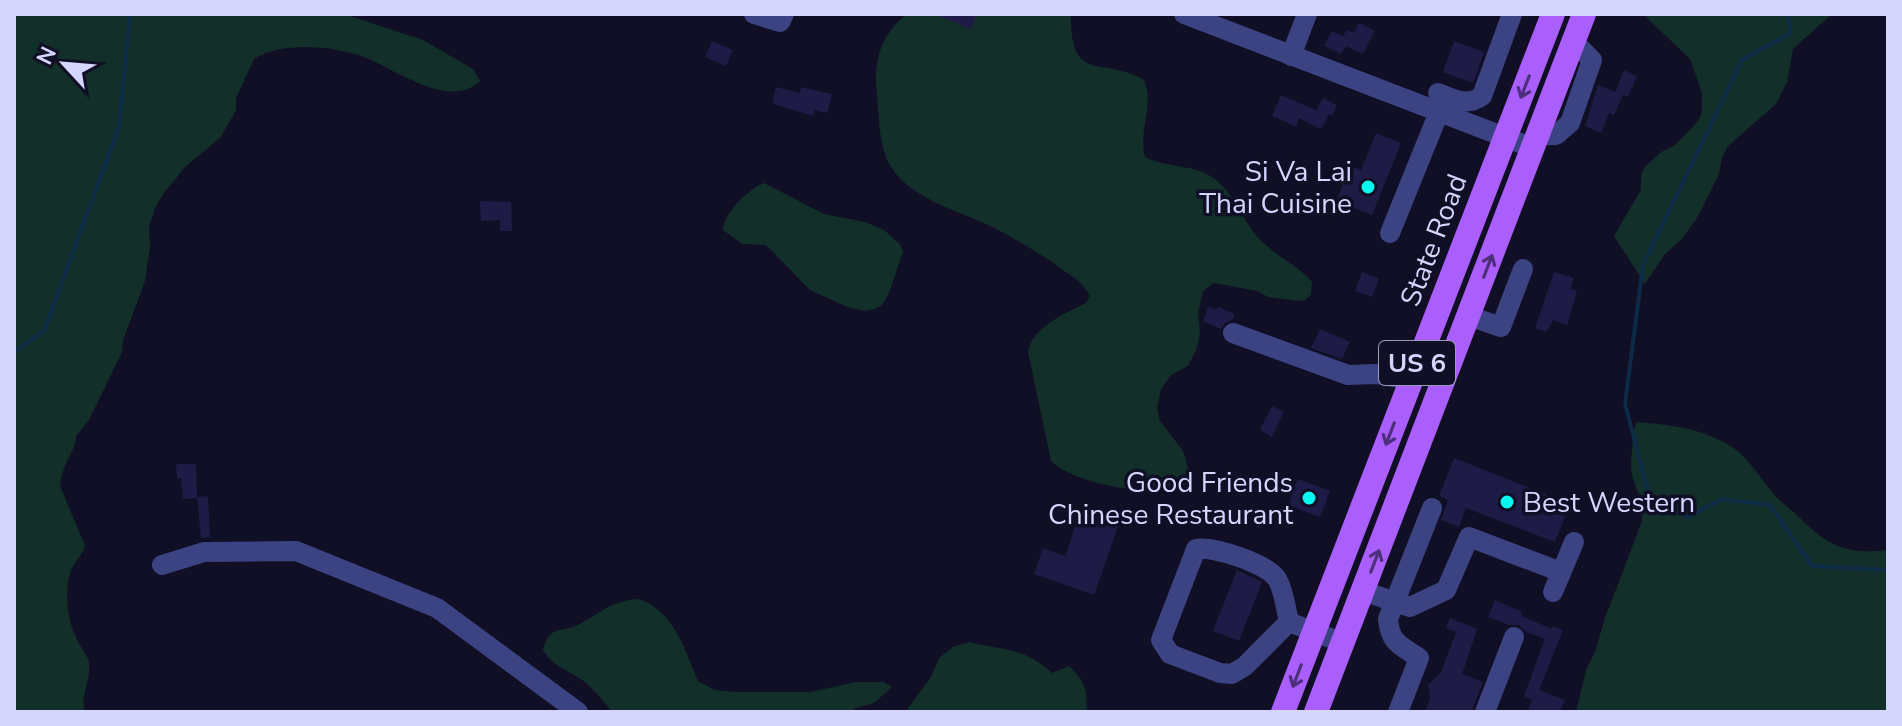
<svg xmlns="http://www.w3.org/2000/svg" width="1902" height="726" font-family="'Nunito Sans',sans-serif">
	<rect width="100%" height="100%" fill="#100f25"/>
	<g fill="#132f2a">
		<path d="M14,14H344L423,40L473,69L480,81C450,111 393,68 364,57C333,46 282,41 254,59L236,98V110L221,137L185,167L164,193L155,208L149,226L150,248L145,281L123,340L122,352L89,420L76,436C76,451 61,465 60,486L85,546C82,556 73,563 70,573C65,591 67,618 75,635C78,644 87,653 89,663C91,680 80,696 85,712H14Z"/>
		<path d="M907,14H1071C1070,86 1103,55 1144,80C1155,104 1138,130 1145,157C1166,168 1196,164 1215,179C1233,193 1242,217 1255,234C1272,255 1297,264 1312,282L1311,294L1305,300L1299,301L1268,297L1257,291L1214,283L1203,291L1198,314L1200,333L1197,348L1188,366L1171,375L1161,389L1157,409L1160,421L1183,451L1189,471L1187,484C1159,500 1073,484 1051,461L1028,352C1032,327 1066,313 1086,303L1090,296C1080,278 1074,279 1059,267C1041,254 1021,243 1002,232C967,212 914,203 891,167C879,148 879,117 877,95C873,62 880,35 907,14Z"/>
		<polygon points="1643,14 1832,14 1793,49 1787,82 1776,104 1728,146 1722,158 1719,174 1697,218 1681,240 1665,254 1645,284 1614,236 1641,190 1641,175 1644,168 1661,152 1675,145 1698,121 1702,112 1702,93 1690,59"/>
		<path d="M764,183L824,214L865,222L884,230L900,244L903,252L889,293L882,305L875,309L865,311L847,307L810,290L766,245L742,244L723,230C724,213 748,189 764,183Z"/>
		<path d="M1637,422C1671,425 1702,428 1732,447C1749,458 1759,477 1773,493C1780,502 1791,509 1800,518C1828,546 1847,555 1888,550V712H1576L1586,670L1595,652L1605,618L1642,521L1641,500L1632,476L1631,466L1633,433Z"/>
		<path d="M639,599C674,611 685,650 698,681L715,690L736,692H810L856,682H883L892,687L874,703L856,708L851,712H612C604,701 595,691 585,682C571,671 550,666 543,649C545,642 547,636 554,632C559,629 567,629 573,627C599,616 607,601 639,599Z"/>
		<path d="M969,642C1004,651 1023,646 1052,673L1069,666C1087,683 1086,689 1087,712H905L931,677L939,658L953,647Z"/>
	</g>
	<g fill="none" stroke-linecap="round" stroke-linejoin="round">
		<g stroke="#0d2a47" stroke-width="4">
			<polyline points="1787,14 1791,33 1742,60 1643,265 1625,404 1650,498 1688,517 1722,499 1770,505 1812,566 1888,570"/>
			<polyline points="14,352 44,331 119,127 130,14"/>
		</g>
	</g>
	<g fill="#1e1c46">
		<polygon points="934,14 977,14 971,29"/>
		<polygon points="1359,23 1375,31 1363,54 1346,46 1341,54 1324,46 1332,31 1343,36 1347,30 1354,33"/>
		<polygon points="712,41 733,50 726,66 705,57"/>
		<polygon points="1454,41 1484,52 1473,83 1443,72"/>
		<polygon points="1624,70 1637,76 1628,97 1615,92"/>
		<polygon points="1598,85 1623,95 1614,115 1609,113 1601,133 1585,126"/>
		<polygon points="776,87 800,93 801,87 832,94 827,113 815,110 813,116 773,104"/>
		<polygon points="1281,95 1316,110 1323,98 1337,105 1332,116 1329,114 1321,129 1299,118 1296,127 1272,116"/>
		<polygon points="1376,133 1401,143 1372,215 1336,201 1351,166 1361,170"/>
		<polygon points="480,201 511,202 512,231 500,231 500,220 481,221"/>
		<polygon points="1362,272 1379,279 1372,297 1355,291"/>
		<polygon points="1554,272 1574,278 1570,289 1577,291 1567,325 1553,320 1546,332 1535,328"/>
		<polygon points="1209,306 1216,310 1218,307 1235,314 1232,320 1225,323 1221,329 1203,321"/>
		<polygon points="1320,329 1350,342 1342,359 1311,348"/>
		<polygon points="1272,406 1284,412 1272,437 1260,430"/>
		<polygon points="1454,458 1570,504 1555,542 1466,508 1459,527 1441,520 1448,500 1439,496"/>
		<polygon points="176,464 196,464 197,497 208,496 210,537 201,538 197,498 183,499 181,478 177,479"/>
		<polygon points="1298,479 1330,491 1320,517 1288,505"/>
		<polygon points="1081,510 1119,524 1094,595 1034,574 1043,548 1065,556"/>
		<polygon points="1237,570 1262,582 1239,641 1213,631"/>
		<polygon points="1495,600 1522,612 1521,616 1552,629 1553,626 1563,630 1539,690 1565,700 1560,712 1527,712 1532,700 1524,696 1545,639 1526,632 1519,625 1509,625 1488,617"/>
		<polygon points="1450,618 1477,629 1462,674 1483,682 1471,712 1425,712 1430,699 1428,685 1441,672 1456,632 1446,628"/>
	</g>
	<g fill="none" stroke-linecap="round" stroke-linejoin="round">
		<g stroke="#3b4383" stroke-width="20">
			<polyline points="754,14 780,22 784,14"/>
			<polyline points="1184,14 1533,148"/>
			<polyline points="1291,56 1307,14"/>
			<path d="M1438,93C1453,99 1467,107 1482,96L1512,14"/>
			<polyline points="1538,135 1556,135 1570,123 1592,60 1574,42"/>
			<polyline points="1390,233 1439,112"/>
			<polyline points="1469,316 1501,327 1523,269"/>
			<polyline points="1233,333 1348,375 1376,374 1410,380"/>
			<polyline points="162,565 204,552 296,551 437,608 578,712"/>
			<polyline points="1363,591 1410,607 1446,590 1469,537 1561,572"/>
			<polyline points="1553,592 1574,542"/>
			<path d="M1289,622C1286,610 1284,590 1277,579C1268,564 1214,546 1196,549L1161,640L1170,654L1220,673L1232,674L1245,666L1289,622L1343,643"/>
			<path d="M1398,712L1419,658C1400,645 1390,643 1388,619L1432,508"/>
			<polyline points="1485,712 1514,637"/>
		</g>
		<g stroke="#aa5efc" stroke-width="24">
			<polyline points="1283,712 1553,14"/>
			<polyline points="1316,712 1584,14"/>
		</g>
	</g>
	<defs><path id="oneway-shaft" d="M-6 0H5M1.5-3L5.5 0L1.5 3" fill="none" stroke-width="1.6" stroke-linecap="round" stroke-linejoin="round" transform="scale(2)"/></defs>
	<g stroke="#4e2f7b">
		<use href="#oneway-shaft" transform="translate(1525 87) rotate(111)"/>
		<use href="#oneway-shaft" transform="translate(1488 266) rotate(-69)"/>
		<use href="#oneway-shaft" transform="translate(1390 434) rotate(111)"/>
		<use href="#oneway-shaft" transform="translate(1375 561) rotate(-69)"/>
		<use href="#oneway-shaft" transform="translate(1297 676) rotate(111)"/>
	</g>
	<g fill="#05f9ef" stroke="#100f25" stroke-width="3">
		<circle cx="1368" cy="187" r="8"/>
		<circle cx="1309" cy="498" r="8"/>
		<circle cx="1507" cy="502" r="8"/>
	</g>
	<g text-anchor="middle" stroke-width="7" stroke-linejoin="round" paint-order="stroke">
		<rect fill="#100f25" stroke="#9a9abd" stroke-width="2" x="1379" y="341" width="76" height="44" rx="6"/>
		<g font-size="26" font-weight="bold" fill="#d5d6fe">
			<text x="1417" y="372">US 6</text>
		</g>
		<g font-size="28" fill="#d5d6fe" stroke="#100f25" text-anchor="end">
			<text x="1352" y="181">Si Va Lai<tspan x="1352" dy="32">Thai Cuisine</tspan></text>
			<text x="1293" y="492">Good Friends<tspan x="1293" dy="32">Chinese Restaurant</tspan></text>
			<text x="1523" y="512" text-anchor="start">Best Western</text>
		</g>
		<g font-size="28" fill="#d5d6fe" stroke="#100f25">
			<text transform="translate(1433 240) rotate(-69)" y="10">State Road</text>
		</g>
	</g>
	<rect width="1902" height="726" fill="none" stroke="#d5d6fe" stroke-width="32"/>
	<g transform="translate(64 64) rotate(296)" stroke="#100f25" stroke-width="6" paint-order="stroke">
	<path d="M0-6L14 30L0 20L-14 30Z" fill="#d5d6fe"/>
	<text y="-12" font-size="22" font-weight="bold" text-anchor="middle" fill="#d5d6fe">N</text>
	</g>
</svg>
